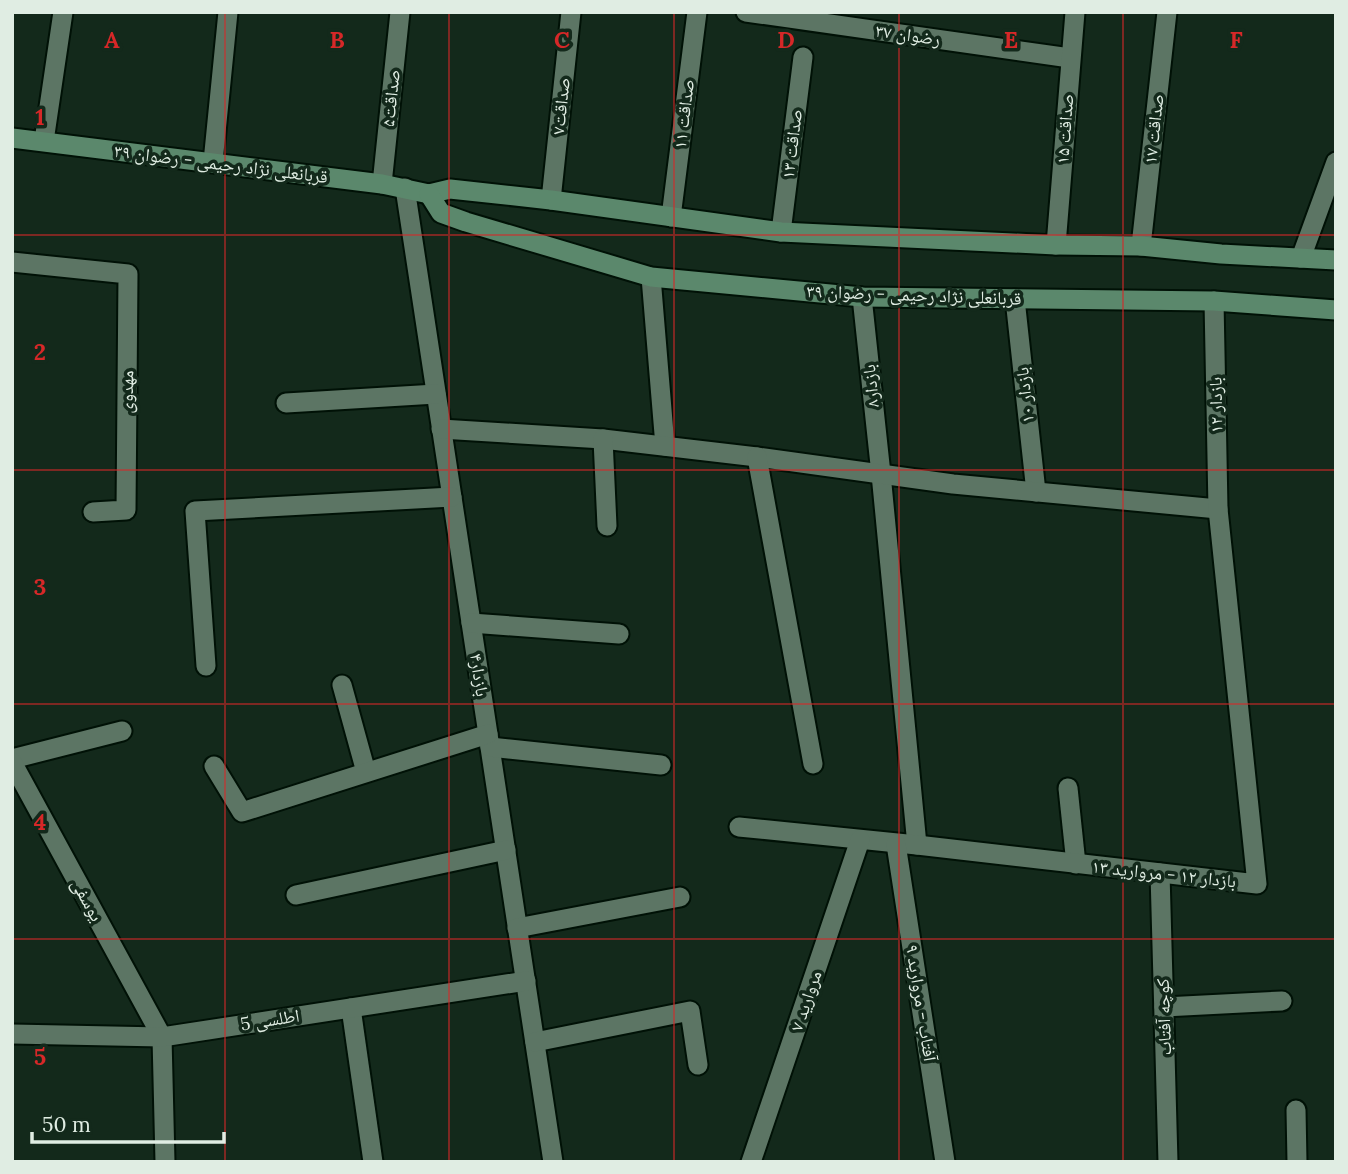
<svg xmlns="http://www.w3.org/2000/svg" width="1348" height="1174" font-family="Lora,'Noto Naskh Arabic',serif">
	<rect width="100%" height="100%" fill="#13291b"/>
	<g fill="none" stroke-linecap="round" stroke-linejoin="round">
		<g stroke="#001106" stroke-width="23">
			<g id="minor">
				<polyline points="746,12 1070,58"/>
				<polyline points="44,141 63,12"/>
				<polyline points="213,162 228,12"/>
				<polyline points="382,184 400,12"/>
				<polyline points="405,188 553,1162"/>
				<polyline points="551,200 571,12"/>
				<polyline points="671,217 697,12"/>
				<polyline points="781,232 803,57"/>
				<polyline points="1056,245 1075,12"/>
				<polyline points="1141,246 1167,12"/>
				<polyline points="1301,258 1336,162"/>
				<polyline points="12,262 128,274 126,510 93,512"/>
				<polyline points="651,277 665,446"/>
				<polyline points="862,297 881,474 917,845"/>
				<polyline points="1015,299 1036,492"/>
				<polyline points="286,403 436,394"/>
				<polyline points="441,429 603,439 757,457 953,484 1218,509"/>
				<polyline points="603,439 607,526"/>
				<polyline points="757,457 813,764"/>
				<polyline points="471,623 619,634"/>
				<polyline points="206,666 195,511 452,497"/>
				<polyline points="342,685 366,772"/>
				<polyline points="490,747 661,765"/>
				<polyline points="12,759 122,731"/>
				<polyline points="12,762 162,1037 165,1162"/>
				<polyline points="214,766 242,812 488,734"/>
				<polyline points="1068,788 1076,864"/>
				<polyline points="739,827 917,845 1257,884 1218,509 1214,301"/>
				<polyline points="896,844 945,1162"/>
				<polyline points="1160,873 1168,1162"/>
				<polyline points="296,895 506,850"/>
				<polyline points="517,928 680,897"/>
				<polyline points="1164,1007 1282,1001"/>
				<polyline points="351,1008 373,1162"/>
				<polyline points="12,1034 162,1037 526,981"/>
				<polyline points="535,1042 690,1011 698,1065"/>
				<polyline points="1296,1110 1297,1162"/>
				<polyline points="751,1162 860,840"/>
			</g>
		</g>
		<g stroke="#001106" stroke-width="23">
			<g id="secondary">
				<polyline points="12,138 382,184 429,194 450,189 551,200 781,232 1056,245 1141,246 1221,254 1336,260"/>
				<polyline points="429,194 441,213 466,222 651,277 862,297 1214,301 1336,310"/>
			</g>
		</g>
		<use href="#minor" stroke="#5c7564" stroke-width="19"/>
		<use href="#secondary" stroke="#5b886c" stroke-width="19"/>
	</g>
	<path fill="none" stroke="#d62828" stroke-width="2" stroke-opacity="0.55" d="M225,12V1162M449,12V1162M674,12V1162M899,12V1162M1123,12V1162M12,235H1336M12,470H1336M12,704H1336M12,939H1336"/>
	<g text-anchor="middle" stroke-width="7" stroke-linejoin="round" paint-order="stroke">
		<g font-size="18" fill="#e0ede3" stroke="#13291b">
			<text transform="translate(908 35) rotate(8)" y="6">رضوان ۳۷</text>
			<text transform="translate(391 98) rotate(-84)" y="6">صداقت۵</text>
			<text transform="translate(561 106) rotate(-84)" y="6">صداقت۷</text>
			<text transform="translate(684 114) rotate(-83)" y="6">صداقت ۱۱</text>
			<text transform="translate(1065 129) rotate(-86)" y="6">صداقت ۱۵</text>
			<text transform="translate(1154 129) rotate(-84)" y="6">صداقت ۱۷</text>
			<text transform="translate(792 144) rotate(-83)" y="6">صداقت ۱۳</text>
			<text transform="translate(221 164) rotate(7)" y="6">قربانعلی نژاد رحیمی - رضوان ۳۹</text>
			<text transform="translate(914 295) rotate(2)" y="6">قربانعلی نژاد رحیمی - رضوان ۳۹</text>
			<text transform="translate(871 386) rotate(-96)" y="6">بازدار۸</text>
			<text transform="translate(127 392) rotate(-89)" y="6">مهدوی</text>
			<text transform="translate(1025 395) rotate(-96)" y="6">بازدار ۱۰</text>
			<text transform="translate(1216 405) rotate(-91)" y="6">بازدار ۱۲</text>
			<text transform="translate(479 675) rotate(81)" y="6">بازدار۴</text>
			<text transform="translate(1164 874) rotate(6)" y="6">بازدار ۱۲ - مروارید ۱۳</text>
			<text transform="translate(87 900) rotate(61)" y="6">یوسفی</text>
			<text transform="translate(806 1001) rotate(-71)" y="6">مروارید ۷</text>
			<text transform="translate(921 1003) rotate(81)" y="6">آفتاب - مروارید ۹</text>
			<text transform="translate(1164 1017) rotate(-92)" y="6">کوچه آفتاب</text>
			<text transform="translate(270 1020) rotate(-9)" y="6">اطلسی 5</text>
		</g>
	</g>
	<g font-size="23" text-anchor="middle" font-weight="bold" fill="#d62828" stroke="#13291b" stroke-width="7" stroke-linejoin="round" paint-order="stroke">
		<text x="112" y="48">A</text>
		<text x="337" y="48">B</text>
		<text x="562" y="48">C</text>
		<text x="786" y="48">D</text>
		<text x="1011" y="48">E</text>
		<text x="1236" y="48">F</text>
		<text x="40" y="125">1</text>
		<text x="40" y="360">2</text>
		<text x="40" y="595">3</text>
		<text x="40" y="830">4</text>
		<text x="40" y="1065">5</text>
	</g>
	<rect width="1348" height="1174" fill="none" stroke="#e0ede3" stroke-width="28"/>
	<path d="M32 1132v10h192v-10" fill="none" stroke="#e0ede3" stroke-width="3.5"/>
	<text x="42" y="1132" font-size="21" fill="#e0ede3" stroke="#13291b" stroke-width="5" paint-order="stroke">50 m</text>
</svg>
